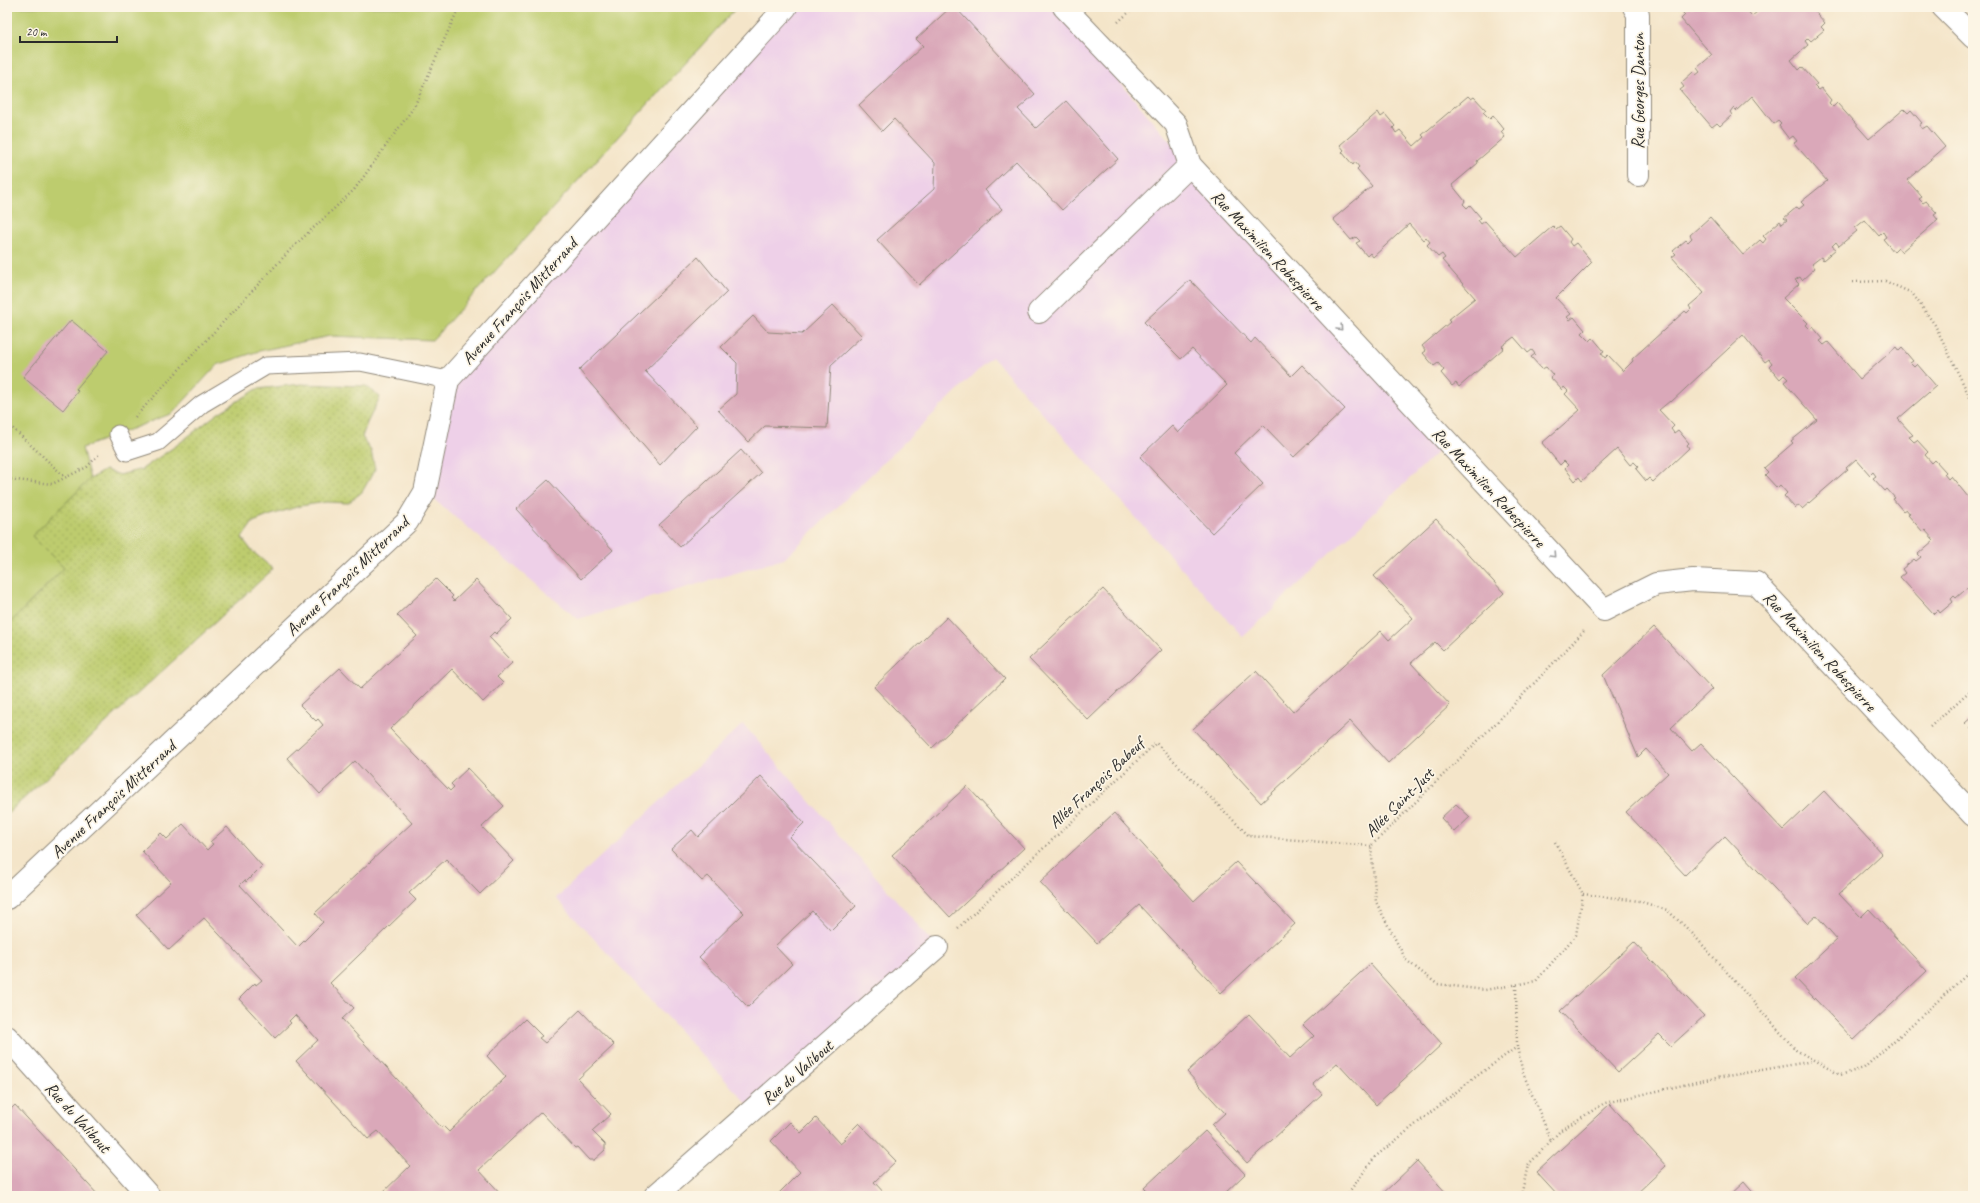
<svg xmlns="http://www.w3.org/2000/svg" width="1980" height="1203" font-family="Caveat,sans-serif">
	<defs>
		<pattern id="green-dots" width="8" height="8" patternUnits="userSpaceOnUse"><rect width="8" height="8" fill="#bdcc6e"/><path d="M2 2h.1M6 6h.1" fill="none" stroke="#a3af5f" stroke-width="1.8" stroke-linecap="round"/></pattern>
	</defs>
	<rect width="100%" height="100%" fill="#fcf5e5"/>
	<filter id="ink" filterUnits="userSpaceOnUse"><feTurbulence type="fractalNoise" baseFrequency=".025" numOctaves="2"/><feDisplacementMap in="SourceGraphic" scale="8" xChannelSelector="R" yChannelSelector="G"/><feConvolveMatrix kernelMatrix="1 2 1 2 8 2 1 2 1" color-interpolation-filters="sRGB"/></filter>
	<filter id="wash" filterUnits="userSpaceOnUse"><feTurbulence type="fractalNoise" baseFrequency=".012" numOctaves="4" result="noise"/><feDisplacementMap in="SourceGraphic" scale="16" xChannelSelector="R" yChannelSelector="G"/><feGaussianBlur stdDeviation="0.9" result="paint"/><feColorMatrix in="noise" values="0 0 0 0 0 0 0 0 0 0 0 0 0 0 0 0 0 1.4 0 .05"/><feComposite in="paint" operator="in"/></filter>
	<g filter="url(#wash)">
		<rect width="100%" height="100%" fill="#f4e5c9"/>
		<g fill="#eed0e8">
			<polygon points="786,7 1056,7 1190,165 1447,443 1243,637 992,357 784,559 578,619 425,492 448,380"/>
			<polygon points="743,724 937,947 753,1110 556,898"/>
		</g>
		<polygon fill="url(#green-dots)" stroke="#747c4c" points="301,384 366,386 380,397 367,423 362,437 371,451 375,469 362,492 348,503 326,502 300,506 271,515 253,522 242,538 252,551 273,569 7,814 7,626 64,568 31,536 90,479 105,470 120,475 142,469 177,445 217,414 257,389"/>
		<polygon fill="#bdcc6e" stroke="#747c4c" points="7,7 737,7 432,340 330,336 259,351 217,365 173,413 82,448 90,479 32,536 64,568 7,626"/>
		<g id="blocks">
			<g fill="#daa8b9">
				<polygon points="951,7 955,7 1035,94 1018,109 1036,128 1066,101 1118,159 1062,210 1016,161 985,190 1002,209 919,285 877,240 934,189 935,163 894,119 882,131 859,105 923,46 916,39"/>
				<polygon points="1688,7 1744,7 1752,16 1763,7 1811,7 1825,23 1821,27 1824,30 1811,41 1808,38 1805,41 1808,45 1791,60 1799,70 1802,67 1817,84 1814,86 1818,90 1821,88 1831,100 1829,103 1833,107 1837,103 1869,139 1904,109 1908,113 1911,110 1922,123 1919,125 1922,129 1927,126 1945,147 1907,180 1922,197 1919,199 1923,203 1926,201 1937,213 1934,215 1938,220 1901,252 1898,248 1894,252 1883,239 1886,237 1883,232 1879,236 1865,220 1855,228 1857,231 1839,246 1836,242 1832,246 1836,249 1823,260 1821,257 1812,264 1815,268 1802,280 1800,277 1795,280 1799,284 1783,298 1808,323 1806,325 1810,329 1813,327 1823,339 1820,341 1824,345 1828,342 1860,379 1896,347 1899,351 1902,348 1913,361 1910,363 1914,367 1917,364 1936,386 1898,419 1913,435 1909,437 1914,442 1917,440 1928,452 1925,455 1932,463 1935,460 1946,472 1944,474 1948,479 1951,476 1973,503 1973,583 1956,598 1954,596 1951,599 1953,602 1940,613 1938,610 1934,614 1900,577 1905,573 1902,569 1914,559 1916,561 1921,557 1918,554 1934,540 1925,530 1923,532 1908,515 1910,514 1906,509 1903,511 1893,499 1895,498 1887,489 1885,491 1873,478 1876,476 1873,472 1870,475 1856,459 1846,468 1848,469 1802,509 1799,505 1795,508 1784,496 1787,493 1780,485 1777,488 1765,475 1768,472 1764,468 1793,443 1791,441 1817,420 1784,382 1788,379 1784,375 1780,379 1769,366 1772,363 1769,359 1765,362 1743,335 1671,402 1670,401 1659,410 1674,426 1671,429 1674,433 1678,430 1689,443 1687,445 1689,448 1653,482 1649,478 1646,481 1636,469 1639,467 1634,462 1630,465 1617,449 1582,481 1579,477 1575,481 1565,468 1568,465 1564,461 1560,465 1542,443 1580,410 1565,394 1568,391 1564,387 1562,390 1550,377 1553,375 1546,367 1542,369 1531,357 1535,354 1532,350 1528,353 1514,337 1502,346 1504,348 1459,387 1456,383 1452,386 1441,373 1444,370 1438,363 1434,366 1423,353 1426,351 1422,346 1450,322 1448,320 1475,298 1442,260 1445,258 1442,254 1438,257 1427,245 1430,242 1426,237 1423,240 1409,224 1373,257 1370,253 1367,256 1356,243 1360,241 1356,237 1351,240 1333,219 1372,186 1357,169 1359,167 1355,162 1353,165 1342,152 1344,150 1340,145 1378,112 1381,117 1385,114 1395,126 1393,128 1396,133 1400,130 1414,146 1424,137 1422,135 1468,96 1471,99 1474,97 1486,110 1483,112 1490,119 1493,116 1504,129 1501,132 1505,137 1477,161 1478,163 1452,185 1465,201 1463,204 1467,208 1470,205 1481,218 1478,220 1481,224 1485,221 1517,257 1553,226 1556,229 1560,226 1571,239 1569,242 1572,246 1576,243 1592,262 1556,298 1571,314 1567,317 1570,320 1574,317 1585,330 1582,333 1590,341 1593,338 1604,351 1601,353 1605,358 1608,355 1623,371 1633,361 1632,359 1685,311 1687,313 1691,309 1689,306 1704,293 1672,257 1676,254 1673,251 1686,240 1688,242 1692,238 1690,235 1710,217 1743,255 1760,240 1763,243 1766,239 1763,236 1780,221 1782,224 1787,220 1784,218 1797,207 1799,209 1804,205 1801,202 1827,181 1794,143 1797,141 1793,136 1789,139 1779,126 1781,124 1778,121 1774,124 1752,96 1736,111 1733,108 1730,112 1732,115 1720,126 1717,123 1712,127 1680,90 1684,87 1681,83 1693,72 1696,75 1700,72 1697,68 1712,55 1681,19 1685,15 1682,12"/>
				<polygon points="698,257 727,292 645,371 697,426 660,465 579,370"/>
				<polygon points="1190,280 1251,343 1255,338 1291,376 1302,365 1345,409 1294,457 1263,425 1234,453 1263,484 1212,533 1140,457 1172,426 1178,433 1227,385 1192,349 1181,359 1144,322"/>
				<polygon points="833,305 862,336 831,365 827,428 765,426 748,442 718,410 736,394 737,363 721,347 753,316 768,332 802,334"/>
				<polygon points="71,320 108,351 76,389 78,391 63,410 23,377"/>
				<polygon points="741,450 761,473 680,547 659,525"/>
				<polygon points="548,480 613,550 581,579 516,509"/>
				<polygon points="1436,519 1504,593 1443,650 1435,642 1411,663 1450,705 1388,763 1350,721 1261,803 1193,729 1256,671 1293,712 1381,631 1389,640 1413,618 1374,576"/>
				<polygon points="436,579 453,596 451,598 454,601 476,580 512,619 496,634 494,632 489,637 513,662 497,677 503,683 483,702 452,669 390,729 450,791 454,787 451,784 468,768 504,806 482,827 514,861 480,894 446,859 409,893 416,900 330,983 354,1008 342,1019 441,1127 443,1126 449,1132 506,1077 487,1056 525,1019 542,1036 539,1038 545,1043 580,1010 614,1045 578,1079 611,1114 592,1131 605,1144 605,1150 594,1160 589,1160 577,1147 575,1148 541,1112 479,1170 503,1196 379,1196 410,1166 378,1131 368,1139 296,1061 318,1040 295,1015 289,1021 291,1023 275,1038 239,999 255,983 256,985 262,980 204,918 169,950 136,915 171,882 142,851 161,833 167,839 183,824 207,850 213,844 210,842 227,827 262,866 246,882 245,880 240,885 298,947 323,922 315,913 412,823 355,761 320,794 287,758 323,725 318,719 316,721 300,705 340,668 360,689 417,636 397,615"/>
				<polygon points="1103,589 1161,650 1088,720 1029,659"/>
				<polygon points="947,617 1005,679 932,748 874,687"/>
				<polygon points="1654,627 1712,689 1671,728 1692,751 1701,743 1783,830 1824,791 1882,854 1839,894 1861,917 1869,909 1927,971 1854,1040 1795,978 1837,939 1816,915 1807,923 1725,836 1685,875 1626,812 1668,773 1646,749 1638,757 1603,675"/>
				<polygon points="1973,716 1973,731 1965,723"/>
				<polygon points="761,776 804,823 790,837 856,906 831,931 812,911 775,946 792,964 748,1007 699,957 744,913 708,876 702,881 671,849 692,830 698,837"/>
				<polygon points="967,786 1024,848 950,917 892,855"/>
				<polygon points="1456,804 1470,817 1454,832 1441,818"/>
				<polygon points="1114,813 1194,901 1236,862 1295,924 1221,993 1139,905 1097,943 1040,882"/>
				<polygon points="1634,942 1704,1016 1671,1046 1659,1034 1618,1072 1560,1011"/>
				<polygon points="1370,964 1442,1044 1376,1105 1337,1063 1313,1084 1322,1094 1247,1163 1212,1125 1225,1113 1187,1072 1249,1014 1290,1058 1314,1036 1303,1025"/>
				<polygon points="1610,1104 1666,1166 1634,1196 1558,1196 1536,1172"/>
				<polygon points="15,1105 99,1196 7,1196 7,1113"/>
				<polygon points="816,1118 840,1144 845,1140 843,1139 859,1123 896,1161 874,1182 887,1196 776,1196 800,1172 771,1141 790,1122 801,1133"/>
				<polygon points="1205,1131 1245,1174 1222,1196 1149,1196 1150,1194 1144,1188"/>
				<polygon points="1417,1161 1449,1196 1380,1196 1394,1183"/>
				<polygon points="1744,1182 1756,1196 1729,1196"/>
			</g>
		</g>
	</g>
	<g filter="url(#ink)">
		<use href="#blocks" fill-opacity="0" stroke="#90887a" stroke-width="1"/>
		<g fill="none" stroke-linecap="round" stroke-linejoin="round">
			<g stroke="#90887a" stroke-width="19">
				<polyline id="service" points="118,434 127,452 158,442 202,404 266,366 360,362 448,380"/>
			</g>
			<g stroke="#90887a" stroke-width="24">
				<g id="minor">
					<polyline points="1064,7 1176,124 1190,165 1604,610 1656,584 1693,580 1756,583 1973,815"/>
					<polyline points="1634,7 1638,14 1638,175"/>
					<polyline points="1943,7 1973,37"/>
					<polyline points="1039,312 1190,165"/>
					<polyline points="7,898 407,522 425,492 448,380 786,7"/>
					<polyline points="7,1037 149,1196"/>
					<polyline points="655,1196 937,947"/>
				</g>
			</g>
			<g stroke="#90887a" stroke-width="2.5" stroke-dasharray="1 3" stroke-linecap="butt">
				<polyline points="1118,22 1135,7"/>
				<polyline points="1853,282 1885,281 1912,293 1935,325 1973,404"/>
				<polyline points="135,417 292,248 354,190 414,107 459,7"/>
				<polyline points="7,423 65,477"/>
				<polyline points="7,479 52,484 87,467 100,453"/>
				<polyline points="1930,727 1973,688"/>
				<polyline points="1555,842 1583,894 1576,935 1536,981 1485,990 1437,984 1406,960 1376,902 1371,846 1499,720 1584,631"/>
				<polyline points="1583,894 1639,901 1667,910 1691,932 1796,1050 1840,1075 1864,1068 1973,969"/>
				<polyline points="958,928 1156,743 1249,836 1371,846"/>
				<polyline points="1516,985 1517,1047 1523,1073 1551,1140"/>
				<polyline points="1346,1196 1375,1157 1470,1081 1517,1047"/>
				<polyline points="1521,1196 1528,1165 1561,1130 1605,1103 1705,1080 1813,1061"/>
			</g>
			<use href="#service" stroke="#fff" stroke-width="17"/>
			<use href="#minor" stroke="#fff" stroke-width="22"/>
		</g>
		<defs><path id="oneway-chevron" d="M-2-3.5L2.5 0L-2 3.5" fill="none" stroke-width="1.6" stroke-linecap="round" stroke-linejoin="round"/></defs>
		<g stroke="#a0a0a0">
			<use href="#oneway-chevron" transform="translate(1340 328) rotate(47)"/>
			<use href="#oneway-chevron" transform="translate(1553 555) rotate(47)"/>
		</g>
	</g>
	<g text-anchor="middle" stroke-width="3.5" stroke-linejoin="round" paint-order="stroke">
		<g font-size="17" fill="#2b2b2b" stroke="#fcf5e5">
			<text transform="translate(1638 91) rotate(-90)" y="6">Rue Georges Danton</text>
			<text transform="translate(1268 250) rotate(47)" y="6">Rue Maximilien Robespierre</text>
			<text transform="translate(519 301) rotate(-48)" y="6">Avenue François Mitterrand</text>
			<text transform="translate(1489 487) rotate(47)" y="6">Rue Maximilien Robespierre</text>
			<text transform="translate(347 576) rotate(-44)" y="6">Avenue François Mitterrand</text>
			<text transform="translate(1820 651) rotate(47)" y="6">Rue Maximilien Robespierre</text>
			<text transform="translate(1096 783) rotate(-43)" y="6">Allée François Babeuf</text>
			<text transform="translate(113 799) rotate(-43)" y="6">Avenue François Mitterrand</text>
			<text transform="translate(1399 802) rotate(-45)" y="6">Allée Saint-Just</text>
			<text transform="translate(797 1072) rotate(-41)" y="6">Rue du Valibout</text>
			<text transform="translate(78 1117) rotate(48)" y="6">Rue du Valibout</text>
		</g>
	</g>
	<rect width="1980" height="1203" fill="none" stroke="#fcf5e5" stroke-width="24"/>
	<path d="M20 36v6h97v-6" fill="none" stroke="#2b2b2b" stroke-width="2"/>
	<text x="26" y="36" font-size="12" fill="#2b2b2b" stroke="#fcf5e5" stroke-width="3" paint-order="stroke">20 m</text>
</svg>
